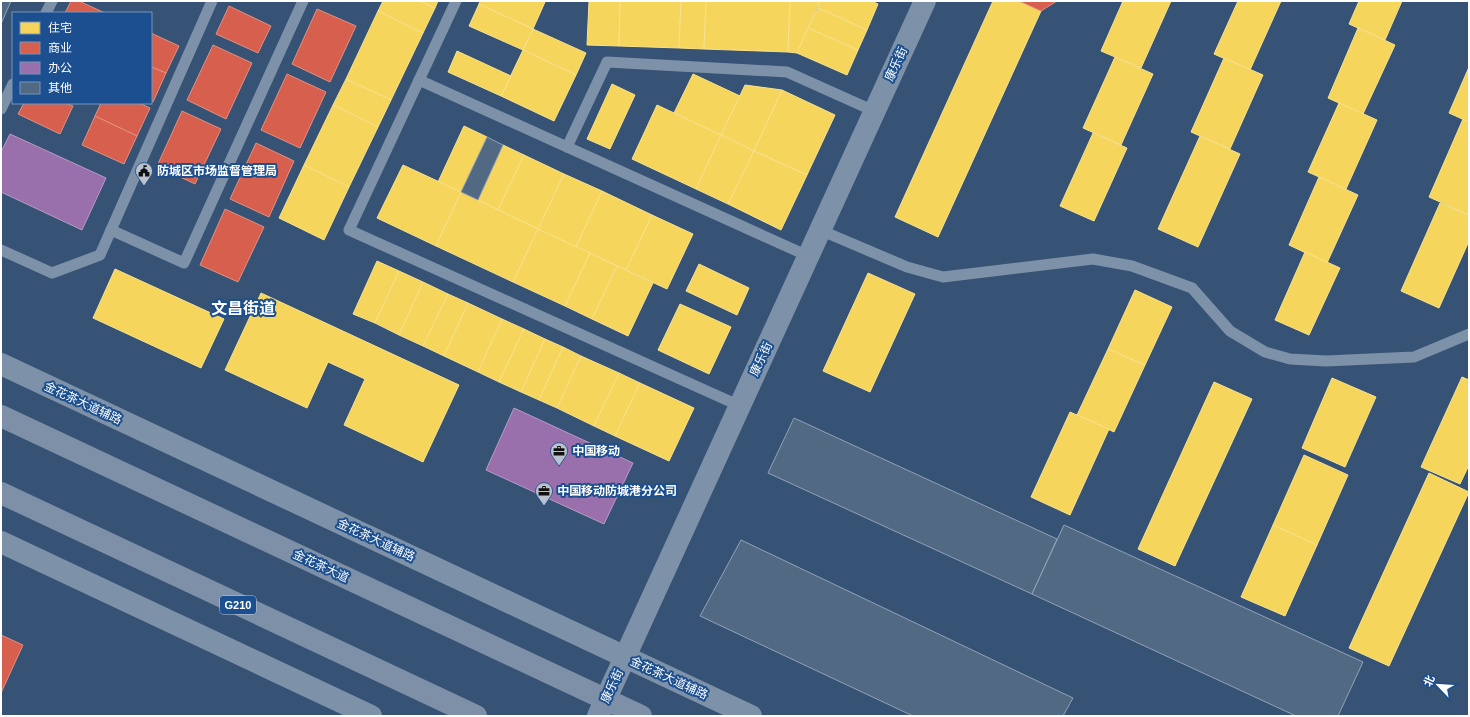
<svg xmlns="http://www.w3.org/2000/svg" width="1470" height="717" font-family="Helvetica,'Noto Sans SC',sans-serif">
	<rect width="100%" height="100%" fill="#365274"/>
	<g fill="#f6d55c" stroke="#f9e28d">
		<polygon points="383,1 420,1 435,8 423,33 378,11"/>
		<polygon points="420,1 438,1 435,8"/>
		<polygon points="480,1 542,1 545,2 533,29 479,4"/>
		<polygon points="589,1 620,1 619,46 587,45"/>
		<polygon points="620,1 681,1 679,48 619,46"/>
		<polygon points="681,1 706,1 704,49 679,48"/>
		<polygon points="706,1 790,1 788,52 704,49"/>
		<polygon points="790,1 820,1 797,53 788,52"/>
		<polygon points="820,1 871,1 878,4 867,30 818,8"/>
		<polygon points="993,1 1019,1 1041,11 938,237 895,217"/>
		<polygon points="1123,1 1171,1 1141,68 1101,51"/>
		<polygon points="1238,1 1281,1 1250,70 1214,54"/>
		<polygon points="1359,1 1402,1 1385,40 1349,24"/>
		<polygon points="479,4 533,29 523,50 469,26"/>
		<polygon points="818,8 867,30 858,50 808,28"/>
		<polygon points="378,11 423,33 391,100 346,79"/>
		<polygon points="808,28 858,50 847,75 797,53"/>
		<polygon points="1358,28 1395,45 1363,114 1328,98"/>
		<polygon points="533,29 586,53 576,75 523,50"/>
		<polygon points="523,50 576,75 554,121 501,96"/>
		<polygon points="457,51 511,76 501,96 448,72"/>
		<polygon points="1115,57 1153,74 1121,145 1083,128"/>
		<polygon points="1224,58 1263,75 1230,149 1191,132"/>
		<polygon points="1469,67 1469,122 1449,113"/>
		<polygon points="693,74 740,96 721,135 674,113"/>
		<polygon points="346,79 391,100 378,127 333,105"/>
		<polygon points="612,84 635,95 610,149 587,139"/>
		<polygon points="745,85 782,90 754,151 721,135"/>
		<polygon points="782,90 835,115 807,175 754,151"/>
		<polygon points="1339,103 1377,120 1346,189 1308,172"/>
		<polygon points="333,105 378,127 349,187 304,165"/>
		<polygon points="657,105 721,135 696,189 632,159"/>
		<polygon points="1463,119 1469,122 1469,215 1429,197"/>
		<polygon points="464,126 487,137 461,192 438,182"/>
		<polygon points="1093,133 1127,148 1094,221 1060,206"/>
		<polygon points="721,135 754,151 728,204 696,189"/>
		<polygon points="1200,136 1240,154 1198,247 1158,229"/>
		<polygon points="503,145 524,155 498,210 478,200"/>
		<polygon points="754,151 807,175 781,230 728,204"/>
		<polygon points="524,155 564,174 538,229 498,210"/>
		<polygon points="304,165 349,187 324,240 279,218"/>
		<polygon points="403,165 461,192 436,246 377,218"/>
		<polygon points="564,174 602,191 576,247 538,229"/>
		<polygon points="1319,177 1358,195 1327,263 1289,245"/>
		<polygon points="602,191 652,215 626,270 576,247"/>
		<polygon points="461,192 538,229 513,282 436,246"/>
		<polygon points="1440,203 1469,215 1469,241 1439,308 1401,291"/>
		<polygon points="652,215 693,234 667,289 626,270"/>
		<polygon points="538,229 590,253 565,306 513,282"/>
		<polygon points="1305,252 1340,268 1309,335 1275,320"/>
		<polygon points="590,253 617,266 592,319 565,306"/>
		<polygon points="377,261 399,271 375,323 353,314"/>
		<polygon points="699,264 749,288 737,315 686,291"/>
		<polygon points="617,266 653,283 628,336 592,319"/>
		<polygon points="115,269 224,319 201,368 93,318"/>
		<polygon points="399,271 423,282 399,335 375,323"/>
		<polygon points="868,273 915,294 870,392 823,371"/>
		<polygon points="423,282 448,294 423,346 399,335"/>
		<polygon points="1135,290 1172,307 1145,365 1108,349"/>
		<polygon points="261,293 459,385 423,462 344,425 365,379 328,362 307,408 225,370"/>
		<polygon points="448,294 468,303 444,356 423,346"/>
		<polygon points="468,303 502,319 478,372 444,356"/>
		<polygon points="680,304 731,327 709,374 658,350"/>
		<polygon points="502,319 524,329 499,382 478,372"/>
		<polygon points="524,329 545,339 521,392 499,382"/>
		<polygon points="545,339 563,347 539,400 521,392"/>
		<polygon points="563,347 581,356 557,408 539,400"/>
		<polygon points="1108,349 1145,365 1114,432 1077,415"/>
		<polygon points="581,356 619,373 594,426 557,408"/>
		<polygon points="619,373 640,383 615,436 594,426"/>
		<polygon points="1462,377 1469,380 1469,465 1460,484 1421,467"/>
		<polygon points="1332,378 1376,397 1345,467 1302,448"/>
		<polygon points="1214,382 1252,399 1175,566 1138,549"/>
		<polygon points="640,383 694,408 669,461 615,436"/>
		<polygon points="1070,412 1109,429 1070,515 1031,497"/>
		<polygon points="1304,455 1348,475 1317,545 1273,525"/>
		<polygon points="1429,473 1469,492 1389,666 1349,648"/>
		<polygon points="1273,525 1317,545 1285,616 1241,597"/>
	</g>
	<g fill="#d6604d" stroke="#e29082">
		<polygon points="71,1 79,1 105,13 65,13"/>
		<polygon points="1019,1 1057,1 1041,11"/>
		<polygon points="229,6 271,26 258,53 216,34"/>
		<polygon points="317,9 356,26 330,82 292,64"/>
		<polygon points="151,33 179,46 166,73 151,67"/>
		<polygon points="213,45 252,63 226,119 187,100"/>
		<polygon points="151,67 166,73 153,102 151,101"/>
		<polygon points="287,74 326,92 300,148 261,130"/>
		<polygon points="24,103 66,103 73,106 60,134 18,114"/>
		<polygon points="101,103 139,103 150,108 137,136 95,116"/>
		<polygon points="182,111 221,129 195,184 157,166"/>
		<polygon points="95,116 137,136 124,164 82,145"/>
		<polygon points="256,143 294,161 269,217 230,199"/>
		<polygon points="225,209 264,227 238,282 200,265"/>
		<polygon points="1,635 23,645 1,693"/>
	</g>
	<g fill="#9970ab" stroke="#b89bc4">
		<polygon points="10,134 106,178 82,230 1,192 1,152"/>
		<polygon points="514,408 633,463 604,524 486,470"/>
	</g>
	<g fill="#526984" stroke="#92a2b6">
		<polygon points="1,1 11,1 1,24"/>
		<polygon points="487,137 503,145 478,200 461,192"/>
		<polygon points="794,418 1057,539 1032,594 768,473"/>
		<polygon points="1064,525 1363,662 1338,716 1296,716 1032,594"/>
		<polygon points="741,540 1073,698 1063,716 913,716 700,616"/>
	</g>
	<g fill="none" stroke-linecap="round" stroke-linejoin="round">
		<g stroke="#7d92a8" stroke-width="11">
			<polyline points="456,1 349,230 740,406"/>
			<polyline points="46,13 52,1"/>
			<polyline points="419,80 808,256"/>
			<polyline points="1,109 13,84"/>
			<polyline points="567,147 607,62 787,72 874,111"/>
			<polyline points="111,230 184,263 303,1"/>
			<polyline points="820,230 907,267 943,277 1093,259 1132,266 1192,288 1230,331 1265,352 1290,359 1326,361 1414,357 1469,334"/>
			<polyline points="1,250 52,273 100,255 212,1"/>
		</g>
		<polyline stroke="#7d92a8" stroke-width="22" points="598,716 925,1"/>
		<g stroke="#7d92a8" stroke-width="22">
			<polyline points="1,364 751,716"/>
			<polyline points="1,542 371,716"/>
		</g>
		<g stroke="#7e90a7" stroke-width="22">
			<polyline points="1,416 641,716"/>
			<polyline points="1,493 476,716"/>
		</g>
	</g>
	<defs>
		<g id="civic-pin" transform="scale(0.9)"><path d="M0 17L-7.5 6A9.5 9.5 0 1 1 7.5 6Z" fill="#b9c2ce" stroke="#1b4f8f"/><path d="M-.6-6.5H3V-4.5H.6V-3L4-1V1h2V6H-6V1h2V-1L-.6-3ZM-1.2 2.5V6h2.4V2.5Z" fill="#111"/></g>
		<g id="office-pin" transform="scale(0.9)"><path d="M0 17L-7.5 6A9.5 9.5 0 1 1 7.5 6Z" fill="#b9c2ce" stroke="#1b4f8f"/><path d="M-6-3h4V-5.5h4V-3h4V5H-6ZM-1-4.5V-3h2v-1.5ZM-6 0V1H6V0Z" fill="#111"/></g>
	</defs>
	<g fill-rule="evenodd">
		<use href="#civic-pin" x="144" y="171"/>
		<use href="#office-pin" x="559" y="451"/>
		<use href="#office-pin" x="544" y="491"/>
	</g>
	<g text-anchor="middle" stroke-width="4" stroke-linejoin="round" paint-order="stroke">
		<rect fill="#1b4f8f" stroke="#bbcadd" stroke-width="1" x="220" y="596" width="36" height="18" rx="3"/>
		<g font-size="11" font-weight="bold" fill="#fff">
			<text x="238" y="609">G210</text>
		</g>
		<g font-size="12" fill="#fff" stroke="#1b4f8f">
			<text transform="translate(896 64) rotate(-65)" y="4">康乐街</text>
			<text transform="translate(761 359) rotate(-65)" y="4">康乐街</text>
			<text transform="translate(83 403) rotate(25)" y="4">金花茶大道辅路</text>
			<text transform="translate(376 540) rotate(25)" y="4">金花茶大道辅路</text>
			<text transform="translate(321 566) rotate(25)" y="4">金花茶大道</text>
			<text transform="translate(669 678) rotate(25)" y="4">金花茶大道辅路</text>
			<text transform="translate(612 686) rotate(-65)" y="4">康乐街</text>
		</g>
		<g font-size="12" font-weight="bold" fill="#fff" stroke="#1b4f8f" text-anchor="start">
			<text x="157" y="175">防城区市场监督管理局</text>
			<text x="572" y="455">中国移动</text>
			<text x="557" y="495">中国移动防城港分公司</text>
		</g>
		<g font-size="16" font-weight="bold" fill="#fff" stroke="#1b4f8f">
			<text x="243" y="314">文昌街道</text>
		</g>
	</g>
	<rect width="1470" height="717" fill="none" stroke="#ffffff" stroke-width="4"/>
	<rect x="12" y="12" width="140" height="92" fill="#1b4f8f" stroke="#7695bc"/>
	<rect x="20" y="22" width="20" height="12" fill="#f6d55c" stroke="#7695bc"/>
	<text x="48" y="32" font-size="12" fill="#ffffff">住宅</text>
	<rect x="20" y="42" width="20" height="12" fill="#d6604d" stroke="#7695bc"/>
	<text x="48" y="52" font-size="12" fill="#ffffff">商业</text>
	<rect x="20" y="62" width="20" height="12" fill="#9970ab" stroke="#7695bc"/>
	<text x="48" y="72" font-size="12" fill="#ffffff">办公</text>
	<rect x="20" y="82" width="20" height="12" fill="#526984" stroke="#7695bc"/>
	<text x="48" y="92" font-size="12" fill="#ffffff">其他</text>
	<g transform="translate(1438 685) rotate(295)" stroke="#1b4f8f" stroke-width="3" paint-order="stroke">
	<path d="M0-3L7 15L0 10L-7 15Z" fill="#ffffff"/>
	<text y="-6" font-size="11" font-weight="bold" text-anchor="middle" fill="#ffffff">北</text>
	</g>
</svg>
